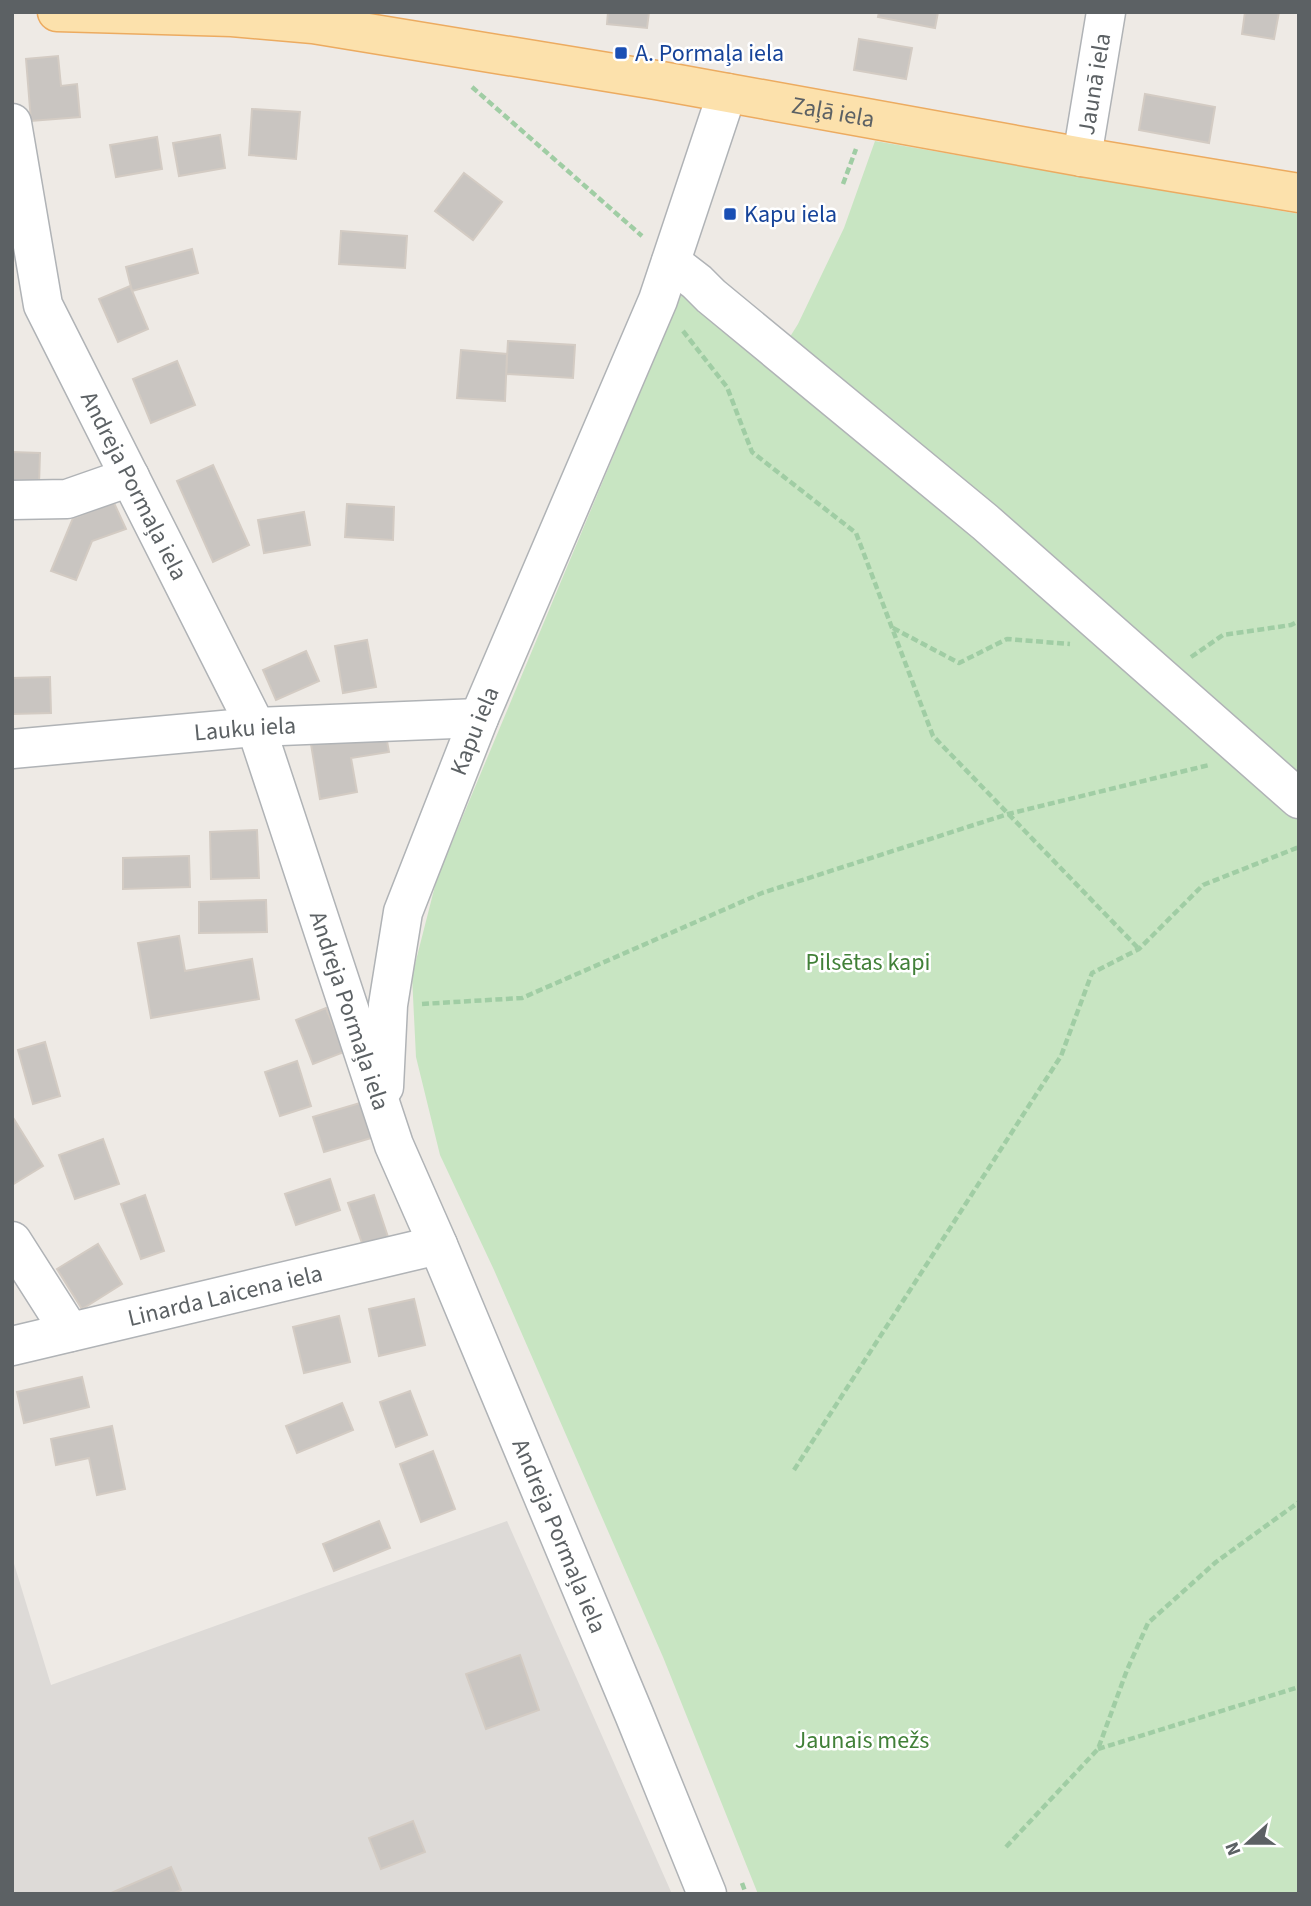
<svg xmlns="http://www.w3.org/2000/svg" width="1311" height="1906" font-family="'Source Sans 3',sans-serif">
	<rect width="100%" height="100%" fill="#eeeae5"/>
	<polygon fill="#dddad7" points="507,1521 672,1894 12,1894 12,1557 51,1685"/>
	<polygon fill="#c8e5c2" points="875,141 1299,214 1299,1894 758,1894 663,1657 494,1270 440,1155 416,1057 412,976 437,878 682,292 773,364 798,324 844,228"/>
	<g fill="#c9c5c1" stroke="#d3cbc3" stroke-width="2">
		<polygon points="608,12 649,12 647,28 607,24"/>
		<polygon points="879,12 938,12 935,28 878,17"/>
		<polygon points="1245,12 1279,12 1274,39 1242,34"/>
		<polygon points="859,39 912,48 906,79 854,70"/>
		<polygon points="58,56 61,86 77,84 80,117 31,121 26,59"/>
		<polygon points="1145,94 1215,107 1209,143 1139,130"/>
		<polygon points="252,109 300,112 296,159 249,155"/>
		<polygon points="220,135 225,168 179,176 173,143"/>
		<polygon points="157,137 162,169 116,177 110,145"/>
		<polygon points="464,173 502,202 473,240 435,211"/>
		<polygon points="341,231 407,236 405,268 339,264"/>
		<polygon points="192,249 198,273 132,291 126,267"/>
		<polygon points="130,286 148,329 118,342 99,299"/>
		<polygon points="508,341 575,345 573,378 506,374"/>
		<polygon points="461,350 507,354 505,401 457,398"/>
		<polygon points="177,361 195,405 151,423 133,379"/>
		<polygon points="12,452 40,453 39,485 12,485"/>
		<polygon points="213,465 249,545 213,562 177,481"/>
		<polygon points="114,503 126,529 92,541 76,580 51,571 73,518"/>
		<polygon points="347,504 394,507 393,540 345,537"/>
		<polygon points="304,512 310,545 264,553 258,520"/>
		<polygon points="367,640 376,687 343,693 335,646"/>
		<polygon points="306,651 319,681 276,700 263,670"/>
		<polygon points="50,677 51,713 12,714 12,678"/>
		<polygon points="384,725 389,752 351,758 357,792 320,799 310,738"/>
		<polygon points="257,830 259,878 211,879 210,832"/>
		<polygon points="189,856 190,887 123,889 123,858"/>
		<polygon points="266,900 267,932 199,933 199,902"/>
		<polygon points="179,936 185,971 252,959 259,999 151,1018 138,943"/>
		<polygon points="326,1008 344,1052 313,1064 296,1020"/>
		<polygon points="45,1042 60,1096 33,1104 18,1050"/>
		<polygon points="297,1061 311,1106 280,1116 265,1072"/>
		<polygon points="360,1103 371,1138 324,1152 313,1117"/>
		<polygon points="12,1116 43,1166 12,1185"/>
		<polygon points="103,1139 119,1184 75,1199 59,1155"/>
		<polygon points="330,1179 340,1210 296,1225 285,1194"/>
		<polygon points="145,1195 164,1251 141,1259 121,1204"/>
		<polygon points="374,1195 388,1237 362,1243 348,1203"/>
		<polygon points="98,1244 122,1284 82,1309 57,1269"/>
		<polygon points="414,1299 425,1345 379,1356 369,1309"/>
		<polygon points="339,1316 350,1362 304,1373 293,1327"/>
		<polygon points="82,1377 89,1407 24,1423 17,1392"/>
		<polygon points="410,1391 427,1435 396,1447 380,1402"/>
		<polygon points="342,1403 353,1430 297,1453 286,1426"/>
		<polygon points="112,1426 125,1489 97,1495 89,1458 56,1465 51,1439"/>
		<polygon points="433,1451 455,1509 421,1522 400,1464"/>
		<polygon points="379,1521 390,1548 334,1571 323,1544"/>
		<polygon points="520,1655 539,1710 486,1729 466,1674"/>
		<polygon points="413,1821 425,1852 381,1869 369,1838"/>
		<polygon points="171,1867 181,1890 172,1894 109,1894"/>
	</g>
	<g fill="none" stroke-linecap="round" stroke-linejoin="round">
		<g stroke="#b0b3b6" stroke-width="41">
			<g id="minor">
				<path id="s1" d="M12,123L43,305L256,727L394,1145L438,1245L634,1714L707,1894"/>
				<path id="s2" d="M1082,157L1106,12"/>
				<polyline points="671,262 697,282 711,296 985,522 1299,799"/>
				<polyline points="12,500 67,499 130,477"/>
				<path id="s3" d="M12,749L256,727L479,718"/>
				<path id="s4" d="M384,1087L388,1005L403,912L479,718L658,300L727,93"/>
				<polyline points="12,1241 70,1332"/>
				<path id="s5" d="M12,1346L438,1245"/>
			</g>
		</g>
		<g stroke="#ecab60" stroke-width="41">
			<g id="major">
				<path id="s6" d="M57,12L232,17L313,24L656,80L1082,157L1299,193"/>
			</g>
		</g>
		<g stroke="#a0cda4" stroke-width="4.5" stroke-dasharray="7 3.5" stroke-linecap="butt">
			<polyline points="472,87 642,236"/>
			<polyline points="843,184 856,149"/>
			<polyline points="683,331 727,387 752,452 856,533 933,736 1139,949"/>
			<polyline points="893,628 959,663 1007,639 1070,644"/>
			<polyline points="1191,657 1223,635 1291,625 1299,621"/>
			<polyline points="422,1004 522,998 762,893 1008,814 1209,765"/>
			<polyline points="794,1470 1061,1056 1092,973 1139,949 1203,885 1299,847"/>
			<polyline points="1098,1749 1299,1687"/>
			<polyline points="1006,1847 1098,1749 1127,1670 1148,1623 1216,1562 1299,1502"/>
			<polyline points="742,1883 746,1894"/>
		</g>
		<use href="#minor" stroke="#fff" stroke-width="38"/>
		<use href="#major" stroke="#fce1ac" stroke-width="38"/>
	</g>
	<g fill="#1a4fb4" stroke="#fff" stroke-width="2.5">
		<rect x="614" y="46" width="14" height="14" rx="3.5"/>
		<rect x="723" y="207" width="14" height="14" rx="3.5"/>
	</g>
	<g text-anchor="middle" stroke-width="5" stroke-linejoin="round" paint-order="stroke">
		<g font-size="24" fill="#164399" stroke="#fff" text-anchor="start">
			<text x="635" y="61">A. Pormaļa iela</text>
			<text x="744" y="222">Kapu iela</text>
		</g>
		<g font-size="24" fill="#5c6164" stroke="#fff">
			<text dy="8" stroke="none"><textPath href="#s2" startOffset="74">Jaunā iela</textPath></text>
			<text dy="8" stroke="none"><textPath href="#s6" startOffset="784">Zaļā iela</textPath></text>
			<text dy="8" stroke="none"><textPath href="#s1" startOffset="387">Andreja Pormaļa iela</textPath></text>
			<text dy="8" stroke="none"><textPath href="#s3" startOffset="234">Lauku iela</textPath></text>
			<text dy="8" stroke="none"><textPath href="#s4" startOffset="371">Kapu iela</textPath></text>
			<text dy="8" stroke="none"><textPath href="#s1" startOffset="956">Andreja Pormaļa iela</textPath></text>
			<text dy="8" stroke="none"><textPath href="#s5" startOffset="219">Linarda Laicena iela</textPath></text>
			<text dy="8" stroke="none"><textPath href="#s1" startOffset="1522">Andreja Pormaļa iela</textPath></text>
		</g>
		<g font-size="24" fill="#418038" stroke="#fff">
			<text x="868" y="970">Pilsētas kapi</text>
			<text x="862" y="1748">Jaunais mežs</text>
		</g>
	</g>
	<rect width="1311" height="1906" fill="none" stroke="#5c6164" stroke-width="28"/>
	<g transform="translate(1248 1843) rotate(249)" stroke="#ffffff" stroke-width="5" paint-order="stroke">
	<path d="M0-5L12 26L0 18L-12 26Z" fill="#5c6164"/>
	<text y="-10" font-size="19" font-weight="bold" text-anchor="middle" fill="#5c6164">N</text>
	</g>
</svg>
